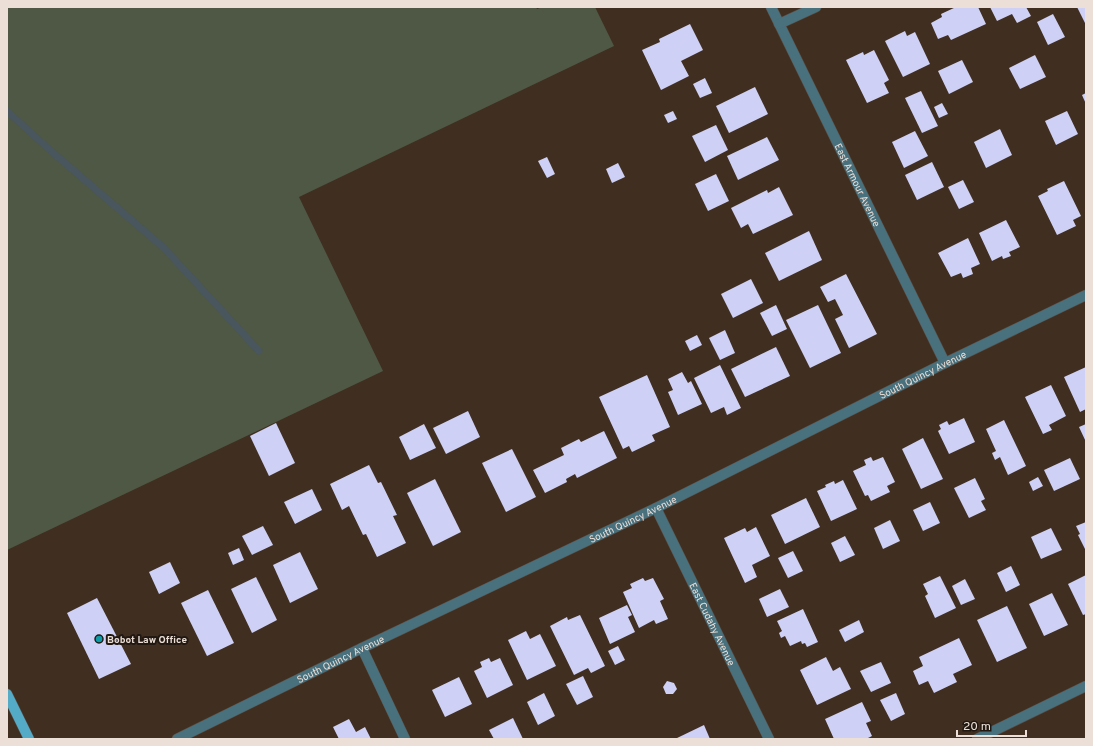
<svg xmlns="http://www.w3.org/2000/svg" width="1093" height="746" font-family="Overpass,sans-serif">
	<rect width="100%" height="100%" fill="#402e21"/>
	<polygon fill="#4e5844" points="7,7 536,7 537,9 542,7 595,7 614,46 299,197 383,371 7,550"/>
	<g fill="none" stroke-linecap="round" stroke-linejoin="round">
		<polyline stroke="#49565d" stroke-width="7" points="7,111 51,151 164,248 259,351"/>
	</g>
	<g fill="#ced1f5">
		<polygon points="956,7 978,7 986,24 951,40 948,35 938,39 931,23 942,17 941,14"/>
		<polygon points="990,7 1026,7 1031,16 1017,23 1012,14 997,21"/>
		<polygon points="1077,7 1086,7 1086,25"/>
		<polygon points="1053,14 1065,37 1048,45 1037,22"/>
		<polygon points="690,24 703,50 681,61 689,76 661,90 642,50 660,42 659,39"/>
		<polygon points="905,31 907,36 915,32 930,64 903,77 885,41"/>
		<polygon points="874,50 889,80 884,83 889,93 867,103 846,60 863,52 864,55"/>
		<polygon points="1035,55 1046,77 1020,89 1009,68"/>
		<polygon points="962,60 973,82 949,94 938,71"/>
		<polygon points="705,78 712,93 700,98 693,84"/>
		<polygon points="755,87 768,114 729,133 716,106"/>
		<polygon points="921,91 938,126 922,133 905,98"/>
		<polygon points="1086,93 1086,104 1082,95"/>
		<polygon points="942,103 948,114 939,118 934,107"/>
		<polygon points="673,111 677,119 668,123 664,115"/>
		<polygon points="1067,111 1078,134 1056,145 1045,121"/>
		<polygon points="716,125 728,150 705,162 692,136"/>
		<polygon points="1000,129 1012,155 986,168 974,142"/>
		<polygon points="915,131 928,156 904,168 892,142"/>
		<polygon points="767,137 779,160 738,180 727,156"/>
		<polygon points="547,157 555,174 547,178 538,161"/>
		<polygon points="932,162 944,187 917,200 905,175"/>
		<polygon points="618,163 625,177 612,183 606,169"/>
		<polygon points="716,174 729,201 708,211 695,184"/>
		<polygon points="963,180 974,202 959,209 948,187"/>
		<polygon points="1064,181 1081,216 1073,220 1076,226 1057,235 1038,196 1048,191 1047,189"/>
		<polygon points="779,187 793,215 753,234 748,224 741,228 731,208 767,190 768,193"/>
		<polygon points="1006,220 1020,247 1009,252 1011,256 1003,259 1002,256 992,261 979,233"/>
		<polygon points="809,231 822,260 779,281 765,253"/>
		<polygon points="968,238 980,264 971,268 973,274 963,278 961,273 951,277 938,253"/>
		<polygon points="846,274 877,334 849,348 835,319 843,315 835,299 828,302 820,287"/>
		<polygon points="751,279 763,303 733,318 721,294"/>
		<polygon points="776,305 787,329 772,336 760,313"/>
		<polygon points="818,305 841,353 810,368 786,320"/>
		<polygon points="725,330 735,353 720,360 709,338"/>
		<polygon points="697,335 702,345 690,351 685,341"/>
		<polygon points="776,347 790,376 745,397 731,369"/>
		<polygon points="720,365 741,408 727,415 724,407 711,413 694,378"/>
		<polygon points="1086,367 1086,409 1080,412 1064,377"/>
		<polygon points="682,372 688,383 691,381 702,404 678,415 668,392 673,390 668,379"/>
		<polygon points="647,375 670,427 652,435 655,441 632,452 629,446 623,449 599,397"/>
		<polygon points="1051,385 1066,416 1049,425 1052,430 1043,434 1025,397"/>
		<polygon points="468,411 480,437 446,454 433,428"/>
		<polygon points="964,418 975,442 949,454 938,431 941,429 939,425 947,421 949,425"/>
		<polygon points="1004,420 1026,466 1008,475 1000,457 995,460 992,453 996,451 986,429"/>
		<polygon points="276,423 295,463 269,476 250,436"/>
		<polygon points="424,424 436,448 410,460 399,437"/>
		<polygon points="1086,424 1086,442 1079,427"/>
		<polygon points="604,431 617,458 577,478 575,474 566,479 567,482 545,493 533,470 564,455 561,448 579,439 581,442"/>
		<polygon points="923,438 943,479 921,489 902,449"/>
		<polygon points="512,449 536,497 506,512 482,463"/>
		<polygon points="871,457 873,461 883,457 895,482 887,486 890,492 871,501 868,495 865,496 853,471 866,465 864,460"/>
		<polygon points="1070,458 1080,479 1054,491 1044,470"/>
		<polygon points="369,465 378,483 381,482 397,515 393,516 406,543 377,557 366,534 363,535 349,506 342,510 330,484"/>
		<polygon points="1038,477 1043,486 1033,491 1029,482"/>
		<polygon points="975,478 985,499 981,501 986,510 969,518 954,488"/>
		<polygon points="435,479 461,532 433,546 407,493"/>
		<polygon points="843,480 857,509 831,521 817,491 826,487 825,485 834,481 835,484"/>
		<polygon points="312,489 322,510 295,524 284,502"/>
		<polygon points="806,498 820,527 785,544 771,515"/>
		<polygon points="930,502 940,523 923,531 913,510"/>
		<polygon points="890,520 900,541 883,549 874,528"/>
		<polygon points="1086,522 1086,551 1078,535 1080,534 1076,526"/>
		<polygon points="263,526 273,545 252,555 242,536"/>
		<polygon points="756,527 770,556 752,565 757,577 745,583 724,538 745,528 747,532"/>
		<polygon points="1051,528 1062,550 1041,559 1031,537"/>
		<polygon points="845,536 855,555 840,562 831,543"/>
		<polygon points="239,548 244,560 233,565 228,553"/>
		<polygon points="793,551 803,571 788,578 778,558"/>
		<polygon points="300,552 318,589 290,603 273,565"/>
		<polygon points="170,562 180,583 159,594 149,572"/>
		<polygon points="1011,566 1020,585 1006,592 997,573"/>
		<polygon points="1086,575 1086,614 1083,615 1068,584"/>
		<polygon points="940,576 956,608 935,618 925,596 928,594 923,584"/>
		<polygon points="256,577 277,620 252,633 231,589"/>
		<polygon points="643,578 645,581 653,578 664,599 660,601 668,619 656,624 654,620 639,628 623,592 632,588 630,584"/>
		<polygon points="965,579 975,599 961,605 952,586"/>
		<polygon points="780,589 789,607 767,617 759,599"/>
		<polygon points="208,590 234,643 207,656 181,603"/>
		<polygon points="1052,593 1068,625 1044,636 1029,604"/>
		<polygon points="97,598 131,664 99,679 67,613"/>
		<polygon points="627,605 632,615 628,617 635,632 610,644 599,618"/>
		<polygon points="1007,606 1027,648 997,662 977,620"/>
		<polygon points="803,609 818,642 807,647 805,643 802,644 801,641 790,646 785,636 781,638 779,633 782,631 777,621"/>
		<polygon points="580,615 605,666 591,673 588,668 574,675 550,626 567,617 568,620"/>
		<polygon points="859,620 864,632 845,642 839,630"/>
		<polygon points="526,631 530,639 540,634 556,666 527,680 508,640"/>
		<polygon points="959,638 972,665 953,674 957,682 934,693 928,681 919,685 913,671 923,666 919,657"/>
		<polygon points="618,646 625,660 615,665 608,651"/>
		<polygon points="826,657 833,671 840,667 851,689 817,705 800,670"/>
		<polygon points="489,658 491,662 500,658 513,685 487,698 474,671 482,667 480,662"/>
		<polygon points="881,662 891,683 871,692 860,671"/>
		<polygon points="583,676 593,697 577,705 566,684"/>
		<polygon points="459,677 472,704 445,717 432,690"/>
		<polygon points="667,681 674,683 677,689 673,694 666,694 663,687"/>
		<polygon points="544,693 555,716 538,725 527,702"/>
		<polygon points="896,693 905,714 891,721 880,700"/>
		<polygon points="862,702 871,721 866,723 872,736 866,739 834,739 825,719"/>
		<polygon points="513,718 523,739 494,739 489,730"/>
		<polygon points="349,719 356,732 365,727 371,739 339,739 333,727"/>
		<polygon points="704,725 710,739 675,739"/>
	</g>
	<g fill="none" stroke-linecap="round" stroke-linejoin="round">
		<g stroke="#5b4a3e" stroke-width="11">
			<g id="minor">
				<path id="s1" d="M771,7L945,363"/>
				<polyline points="779,24 816,7"/>
				<path id="s2" d="M656,508L769,739"/>
				<polyline points="362,648 405,739"/>
				<path id="s3" d="M177,739L362,648L656,508L945,363L1086,295"/>
				<polyline points="977,739 1086,686"/>
			</g>
		</g>
		<g stroke="#5b4a3e" stroke-width="11">
			<polyline id="major" points="7,694 29,739"/>
		</g>
		<use href="#minor" stroke="#48707d" stroke-width="10"/>
		<use href="#major" stroke="#54abc8" stroke-width="10"/>
	</g>
	<circle fill="#0f9aa8" stroke="#211812" stroke-width="1.5" cx="99" cy="639" r="4"/>
	<g text-anchor="middle" stroke-width="4" stroke-linejoin="round" paint-order="stroke">
		<g font-size="10" fill="#ebdfd7" stroke="#211812">
			<text dy="4" stroke="none"><textPath href="#s1" startOffset="198">East Armour Avenue</textPath></text>
			<text dy="4" stroke="none"><textPath href="#s3" startOffset="830">South Quincy Avenue</textPath></text>
			<text dy="4" stroke="none"><textPath href="#s3" startOffset="506">South Quincy Avenue</textPath></text>
			<text dy="4" stroke="none"><textPath href="#s2" startOffset="129">East Cudahy Avenue</textPath></text>
			<text dy="4" stroke="none"><textPath href="#s3" startOffset="182">South Quincy Avenue</textPath></text>
		</g>
		<g font-size="10" font-weight="bold" fill="#ebdfd7" stroke="#211812" text-anchor="start">
			<text x="107" y="643">Bobot Law Office</text>
		</g>
	</g>
	<rect width="1093" height="746" fill="none" stroke="#ebdfd7" stroke-width="16"/>
	<path d="M957 730v6h69v-6" fill="none" stroke="#ebdfd7" stroke-width="2"/>
	<text x="963" y="730" font-size="12" fill="#ebdfd7" stroke="#211812" stroke-width="3" paint-order="stroke">20 m</text>
</svg>
